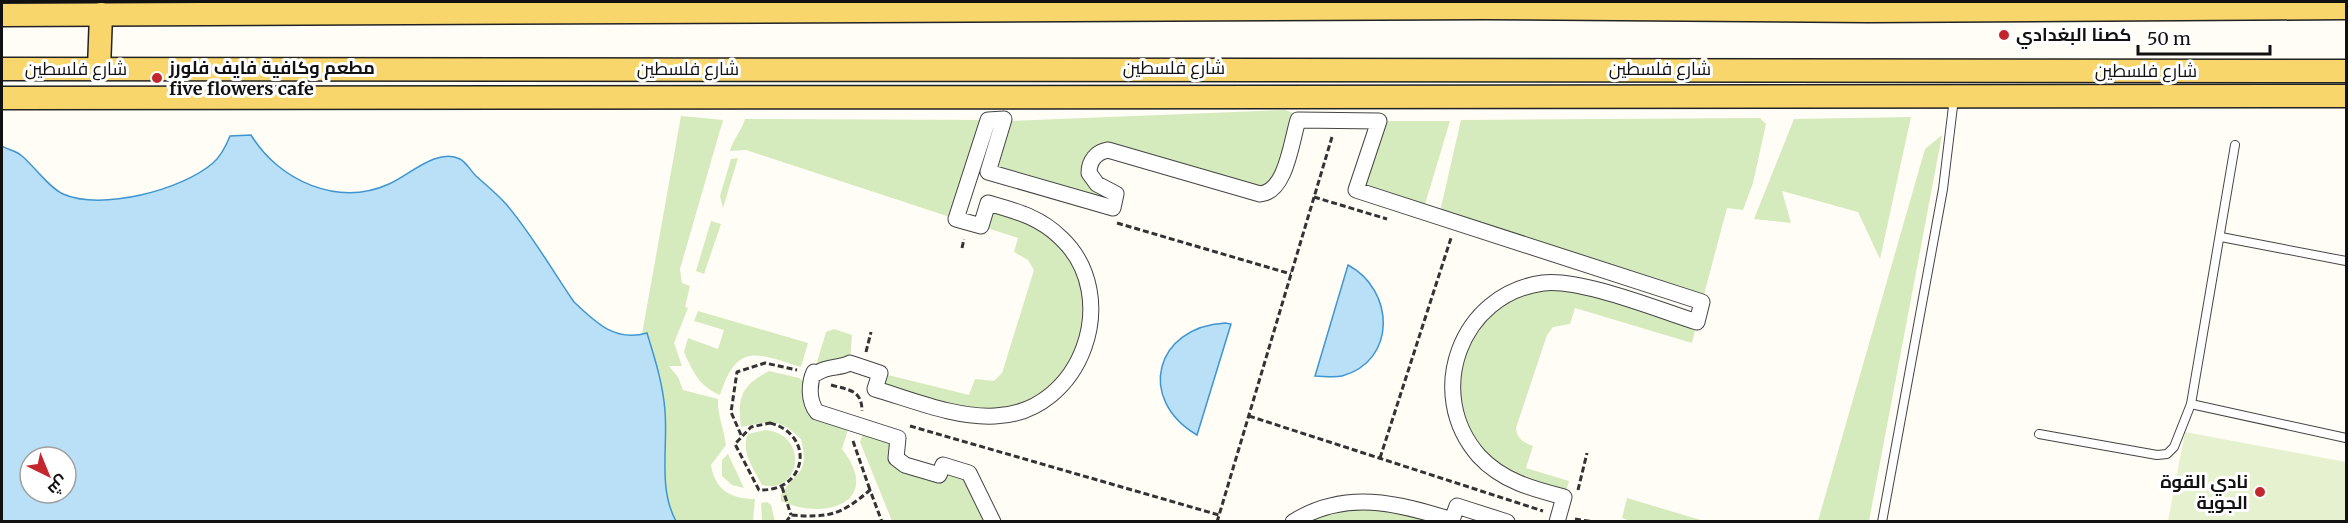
<svg xmlns="http://www.w3.org/2000/svg" width="2348" height="523" font-family="Merriweather,Cairo,serif">
	<rect width="100%" height="100%" fill="#fffdf5"/>
	<g fill="#d5ebbd">
		<polygon points="1285,110 1296,114 1268,193 1108,150 1091,161 1113,208 988,172 1010,121"/>
		<path d="M681,116L723,120L680,269L682,283L690,286L685,307L688,308L674,343L682,366H669L678,377L683,390L718,399C717,414 724,429 726,445L711,465C715,490 731,499 755,499L753,521H676C658,489 668,447 665,411C663,384 655,359 647,333L642,334Z"/>
		<polygon points="1911,117 1880,259 1858,212 1782,191 1791,223 1754,219 1794,119"/>
		<polygon points="1760,118 1766,124 1753,183 1743,210 1727,208 1702,302 1439,216 1461,120"/>
		<path d="M745,119L988,120L956,219L746,150L730,151C733,139 741,132 745,119Z"/>
		<polygon points="1379,121 1450,121 1423,211 1356,190"/>
		<polygon points="1942,135 1869,521 1818,521 1925,149"/>
		<polygon points="738,158 723,208 720,196 731,159"/>
		<polygon points="988,203 1061,237 1092,307 1063,383 996,416 875,389 880,373 969,395 975,379 994,381 1002,373 1034,270 1028,260 1014,252 1018,238 981,226"/>
		<polygon points="711,221 721,224 704,274 696,271"/>
		<path d="M1545,282L1697,322L1692,343L1575,308L1570,324L1553,327L1547,335L1516,428C1517,439 1523,442 1533,446L1526,468L1569,481L1564,497L1525,487L1465,437L1452,377L1483,313Z"/>
		<path d="M698,311L808,343L801,367C757,353 737,342 720,395C699,386 693,372 684,352L688,338L718,349L724,330L694,321Z"/>
		<polygon points="834,329 852,335 850,363 814,372 826,332"/>
		<path d="M769,371L799,378L808,385L812,403L850,423L842,449C884,503 824,521 781,501V495C796,470 810,475 801,439C777,416 770,422 741,427C737,397 742,385 769,371Z"/>
		<polygon points="865,428 898,438 894,452 939,475 943,465 969,473 993,521 892,521 860,442"/>
		<path d="M765,430C810,434 801,495 762,485C754,469 740,452 748,434Z"/>
		<polygon points="728,454 744,488 732,485 722,476 722,460"/>
		<polygon points="1627,498 1704,521 1633,522 1622,518"/>
		<polygon points="1374,500 1437,522 1293,522"/>
		<polygon points="767,502 771,505 775,521 762,521 761,503"/>
	</g>
	<polygon fill="#e6f2cf" points="2185,432 2346,462 2346,521 2168,521"/>
	<g fill="#b9e0f7" stroke="#3f96cf" stroke-width="1.5" fill-rule="evenodd">
		<path d="M251,135C279,181 338,207 389,184C408,176 438,147 460,159C466,162 471,171 476,176C486,185 497,194 506,204C531,233 552,270 574,302C596,323 615,342 647,333C655,359 663,384 665,411C668,447 658,489 676,521H2V146C8,150 17,151 22,156C35,167 48,187 63,194C101,211 182,190 213,163C221,156 226,146 230,136ZM30,457H66V493H30Z"/>
		<path d="M1348,265C1395,290 1397,361 1342,376C1334,378 1323,376 1315,376Z"/>
		<path d="M1225,323L1231,324L1197,435C1136,399 1155,327 1225,323Z"/>
	</g>
	<g fill="none" stroke-linecap="round" stroke-linejoin="round">
		<g stroke="#444" stroke-width="10">
			<g id="lane">
				<polyline points="2221,237 2346,261"/>
				<polyline points="2191,404 2346,438"/>
				<polyline points="2039,434 2157,455 2167,454 2174,447 2191,404 2235,145"/>
				<polyline points="1882,522 1943,189 1954,98"/>
			</g>
		</g>
		<g stroke="#444" stroke-width="17">
			<g id="street">
				<path d="M993,522L969,473L943,465L939,475L905,465L896,458L898,438L817,412C808,401 809,383 814,372L817,373C829,365 839,369 850,363L880,373L875,389C913,400 955,418 995,416C1082,413 1123,296 1061,238C1040,217 1016,211 988,203L981,226L956,219L988,120L1004,119L988,172L1113,208L1116,194L1097,184L1089,173C1089,161 1096,152 1108,150L1260,194C1286,192 1291,143 1298,120L1379,121L1356,190L1702,302L1697,322C1659,310 1580,278 1543,283C1460,294 1424,394 1479,456C1502,481 1533,489 1564,497L1557,522"/>
				<path d="M1293,522C1345,489 1398,503 1452,520L1457,506L1507,522"/>
			</g>
		</g>
		<g stroke="#222" stroke-width="25">
			<g id="primary">
				<polyline points="2,15 1486,8 1868,11 2346,8"/>
				<polyline points="2,69 2346,71"/>
				<polyline points="99,69 101,14"/>
				<polyline points="2,98 2346,96"/>
			</g>
		</g>
		<g stroke="#333" stroke-width="3" stroke-dasharray="6 3" stroke-linecap="butt">
			<polyline points="1314,197 1387,219"/>
			<polyline points="1117,223 1291,274"/>
			<polyline points="962,248 964,239"/>
			<polyline points="866,352 871,332"/>
			<path d="M831,385C849,390 862,390 862,411"/>
			<polyline points="1249,416 1543,511"/>
			<path d="M770,423C816,435 807,492 759,490L735,444L751,427Z"/>
			<polyline points="910,426 1219,515"/>
			<polyline points="741,435 731,412 737,372 765,363 797,370"/>
			<polyline points="853,441 870,490"/>
			<polyline points="1380,458 1451,238"/>
			<polyline points="782,487 791,515"/>
			<polyline points="1578,490 1587,453"/>
			<polyline points="1575,519 1594,522"/>
			<path d="M786,522L791,515C829,518 841,515 870,490L882,522"/>
			<polyline points="1217,522 1332,137"/>
		</g>
		<use href="#lane" stroke="#fff" stroke-width="8"/>
		<use href="#street" stroke="#fff" stroke-width="15"/>
		<use href="#primary" stroke="#f9d66b" stroke-width="22"/>
	</g>
	<g fill="#c4262e" stroke="#fff" stroke-width="2">
		<circle cx="2004" cy="35" r="6"/>
		<circle cx="157" cy="78" r="6"/>
		<circle cx="2260" cy="492" r="6"/>
	</g>
	<g text-anchor="middle" stroke-width="6" stroke-linejoin="round" paint-order="stroke">
		<g font-size="18" font-weight="bold" fill="#111" stroke="#fff" text-anchor="start">
			<text x="2016" y="41">كصنا البغدادي</text>
			<text x="169" y="74">مطعم وكافية فايف فلورز<tspan x="169" dy="21">five flowers cafe</tspan></text>
			<text x="2248" y="488" text-anchor="end">نادي القوة<tspan x="2248" dy="21">الجوية</tspan></text>
		</g>
		<g font-size="18" fill="#111" stroke="#fff">
			<text x="1174" y="74">شارع فلسطين</text>
			<text x="76" y="75">شارع فلسطين</text>
			<text x="688" y="75">شارع فلسطين</text>
			<text x="1660" y="75">شارع فلسطين</text>
			<text x="2146" y="77">شارع فلسطين</text>
		</g>
	</g>
	<rect width="2348" height="523" fill="none" stroke="#111111" stroke-width="6"/>
	<g transform="translate(48 475) rotate(137)"><circle r="28" fill="#ffffff" stroke="#a0a0a0" stroke-width="1.5"/>
	<path d="M0-4.5L10 22L0 15L-10 22Z" fill="#c4262e"/>
	<text y="-9" font-size="16" font-weight="bold" text-anchor="middle" fill="#111111">ش</text>
	</g>
	<path d="M2138 45v9h132v-9" fill="none" stroke="#111111" stroke-width="3"/>
	<text x="2147" y="45" font-size="18" fill="#111111" stroke="#ffffff" stroke-width="4.5" paint-order="stroke">50 m</text>
</svg>
